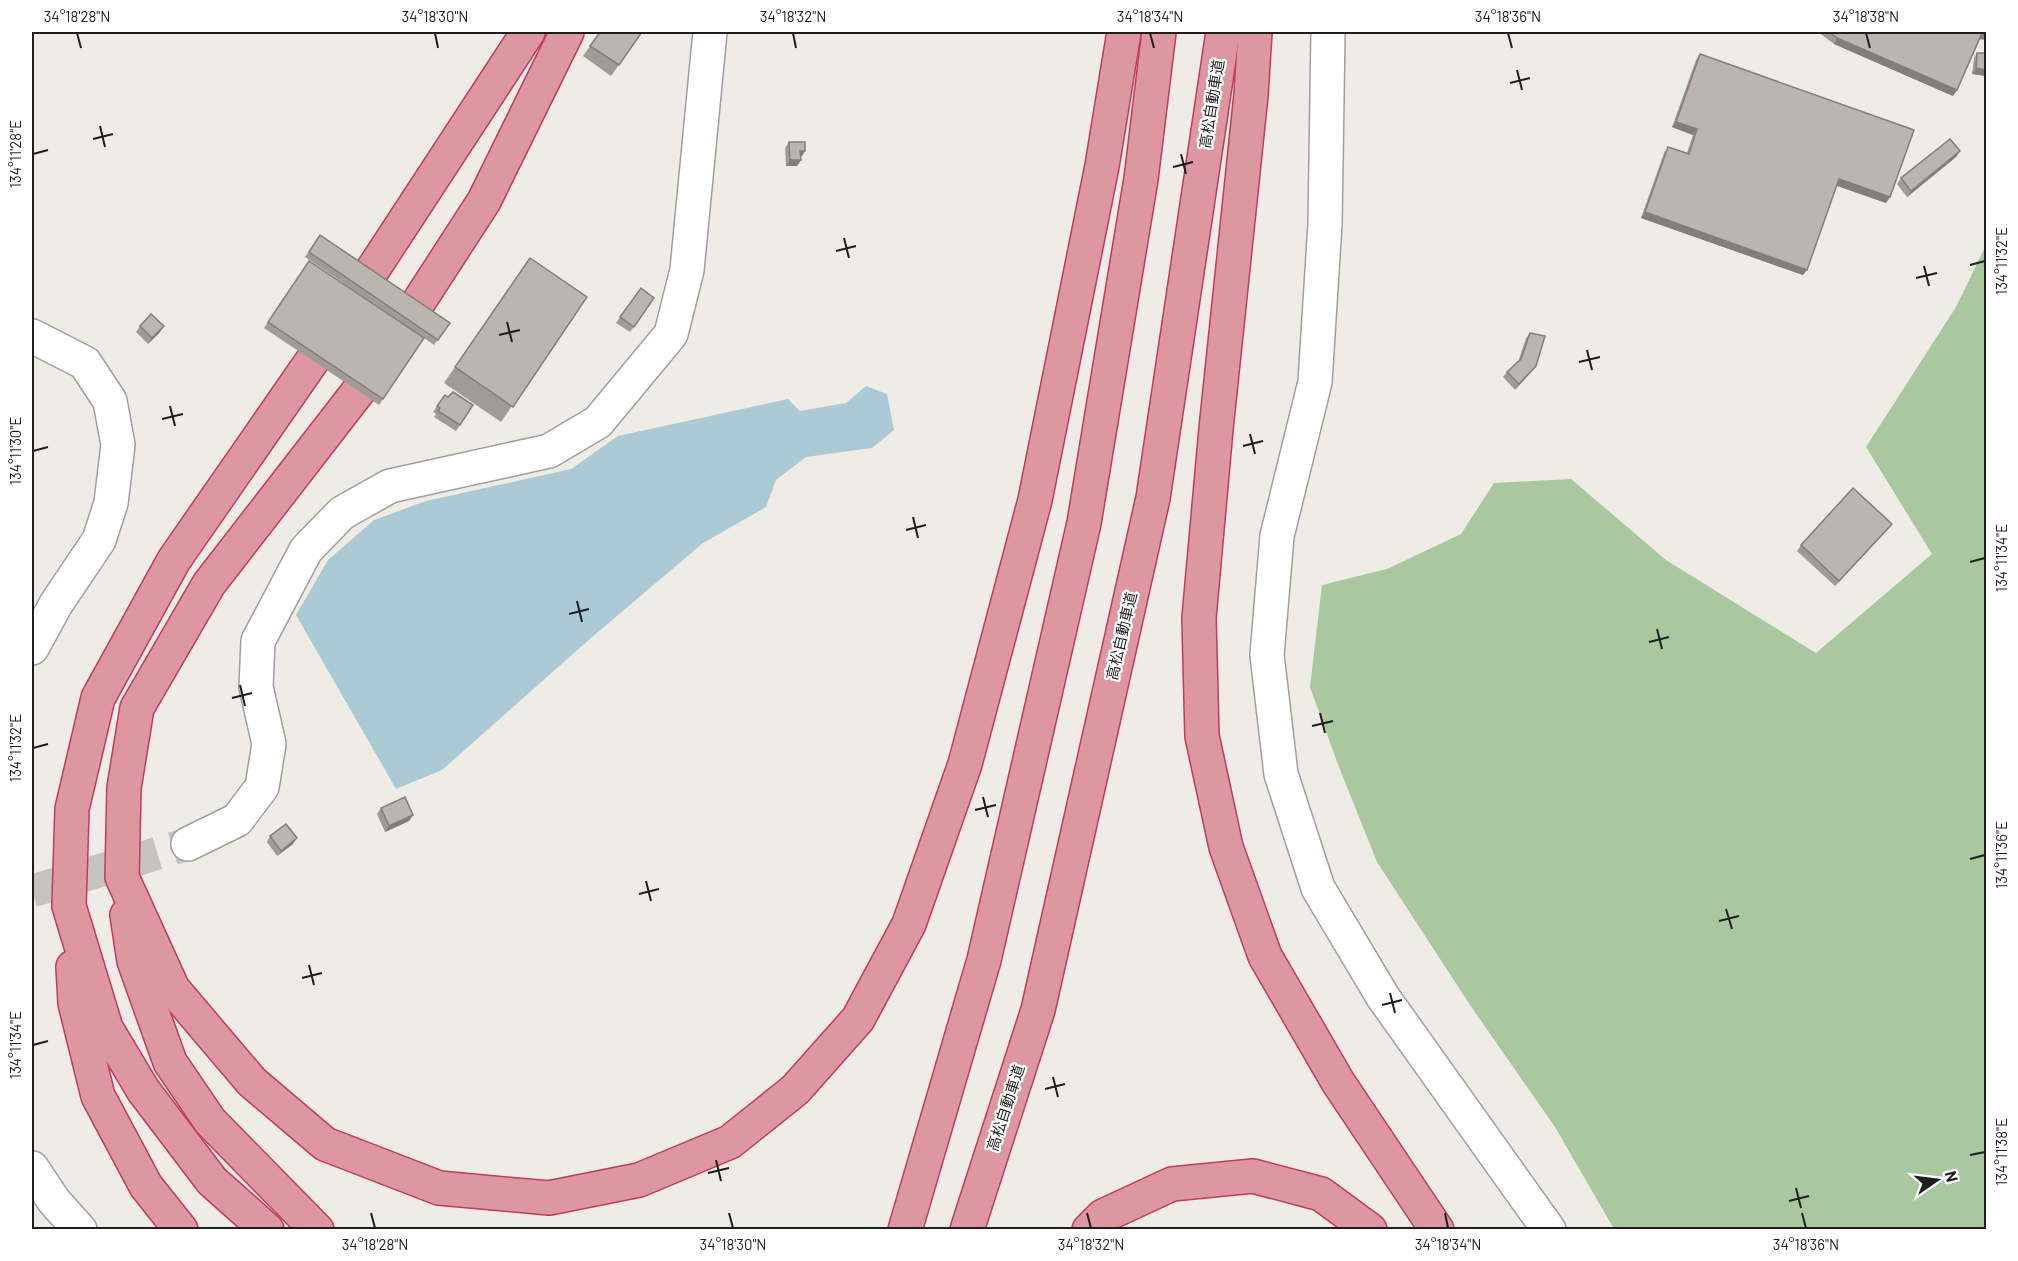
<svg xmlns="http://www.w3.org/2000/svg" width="2018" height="1261" font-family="Barlow,'Noto Sans JP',sans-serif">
	<rect width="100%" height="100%" fill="#eeece5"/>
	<polygon fill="#a9c89f" points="1986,245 1986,1229 1614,1229 1555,1127 1470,1005 1377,862 1337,762 1310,687 1322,585 1387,569 1461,534 1494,483 1571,479 1666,560 1816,653 1932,554 1866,447 1956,307"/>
	<polygon fill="#abcad6" points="866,386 887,394 894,430 872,448 806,457 776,480 766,507 703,543 591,638 442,770 396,789 296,615 328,560 374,520 426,501 571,469 618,436 788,399 800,411 846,403"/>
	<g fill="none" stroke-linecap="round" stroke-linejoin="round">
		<polyline stroke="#c4c3bd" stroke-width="33" stroke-dasharray="33 16" stroke-linecap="butt" points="32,891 188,844"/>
		<g stroke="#9f9f9f" stroke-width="36">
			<g id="minor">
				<polyline points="1328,32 1325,224 1315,382 1277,536 1267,655 1281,774 1318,888 1383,997 1549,1230"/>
				<polyline points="32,336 85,363 110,401 118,445 111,503 99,540 56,604 32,648"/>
				<polyline points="188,844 237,820 262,787 269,744 256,687 258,641 306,550 342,513 390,486 549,451 598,422 671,334 687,270 710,32"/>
				<polyline points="32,1168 54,1201 80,1230"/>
			</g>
		</g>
		<g stroke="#c43a61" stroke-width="36">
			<g id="highway">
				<polyline points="567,32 484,201 374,371 209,584 137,708 124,788 122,877 173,989 252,1082 325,1144 439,1188 549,1198 639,1180 730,1142 795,1090 858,1019 909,924 965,764 1035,500 1102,166 1124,32"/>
				<polyline points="1255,32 1251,95 1216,429 1199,618 1202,736 1226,847 1265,956 1338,1082 1437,1230"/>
				<polyline points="127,915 134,961 170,1062 210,1121 317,1230"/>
				<polyline points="73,967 75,1003 98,1096 146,1186 181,1230"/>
				<polyline points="267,1230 212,1181 143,1090 106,1028 69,906 72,809 98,698 174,560 330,335 528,32"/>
				<polyline points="905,1230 984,960 1084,523 1141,179 1159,32"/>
				<polyline points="967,1230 1038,1010 1153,498 1223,32"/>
				<polyline points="1089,1230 1103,1216 1172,1184 1253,1176 1321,1194 1370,1230"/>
			</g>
		</g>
		<use href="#minor" stroke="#fff" stroke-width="33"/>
		<use href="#highway" stroke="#dc97a0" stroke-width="33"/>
	</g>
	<g fill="#a19b96">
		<polygon points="600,32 642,32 611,76 583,56"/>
		<polygon points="1818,32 1986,32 1980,39 1957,90 1953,96 1834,44"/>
		<polygon points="1977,53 1986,53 1986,76 1972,74 1974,58"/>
		<polygon points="1700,54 1890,197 1886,203 1837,186 1803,275 1641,218 1664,153 1668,147 1687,153 1693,135 1672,127 1696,60"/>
		<polygon points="789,142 805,151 801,156 801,160 797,166 786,166 785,148"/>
		<polygon points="1960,151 1956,157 1907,197 1897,184 1901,178"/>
		<polygon points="320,235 450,323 434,345 424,338 379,405 264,328 309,261 420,335 305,257"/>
		<polygon points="530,258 587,297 501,422 444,383"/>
		<polygon points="641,288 654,298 630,332 616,323"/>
		<polygon points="140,326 160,332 148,344 136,332"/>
		<polygon points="1530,333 1536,366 1515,390 1503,377 1507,372 1518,362 1526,338"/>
		<polygon points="445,395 448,397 473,405 456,431 434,417 436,414 433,412"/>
		<polygon points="1888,529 1835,586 1797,551 1801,545"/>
		<polygon points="381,808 413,815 409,821 385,832 377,814"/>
		<polygon points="270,836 293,844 277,856 267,842"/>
	</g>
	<g fill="#837e7a">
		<polygon points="1982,33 1986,34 1986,40 1978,39"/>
		<polygon points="1837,38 1957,90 1953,96 1834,44"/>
		<polygon points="1976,68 1986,70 1986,76 1972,74"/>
		<polygon points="1676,122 1697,129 1693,135 1672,127"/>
		<polygon points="800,151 805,151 802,156 796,157"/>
		<polygon points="1960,151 1956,157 1907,197 1911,191"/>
		<polygon points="790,160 801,160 797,166 786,166"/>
		<polygon points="1839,179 1890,197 1886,203 1835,185"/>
		<polygon points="1645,212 1807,270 1803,275 1641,218"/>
		<polygon points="164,326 160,332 148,344 152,338"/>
		<polygon points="1536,366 1532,371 1515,390 1519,384"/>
		<polygon points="1892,524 1888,529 1835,586 1839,581"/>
		<polygon points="413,815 409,821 385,832 389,826"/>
		<polygon points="297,838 293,844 277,856 281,851"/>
	</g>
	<g fill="#bbb4af" stroke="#837e7a" stroke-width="1.5">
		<polygon points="600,32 642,32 619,65 590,46"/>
		<polygon points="1829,32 1986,32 1986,34 1982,33 1957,90 1837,38"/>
		<polygon points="1977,53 1986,53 1986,70 1976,68"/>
		<polygon points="1700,54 1914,130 1890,197 1839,179 1807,270 1645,212 1668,147 1689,154 1697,129 1676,122"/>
		<polygon points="1950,139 1960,151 1911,191 1901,178"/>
		<polygon points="789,142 805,142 805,151 800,151 801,160 790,160"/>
		<polygon points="320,235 450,323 438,340 309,252"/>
		<polygon points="530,258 587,297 513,407 455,367"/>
		<polygon points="309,261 424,338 383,399 268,322"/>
		<polygon points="641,288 654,298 634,327 620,317"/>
		<polygon points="151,314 164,326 152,338 140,326"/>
		<polygon points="1530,333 1545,336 1536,366 1519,384 1507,372 1521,359"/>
		<polygon points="453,392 473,405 460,425 438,411 440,408 437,406 445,395 448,397"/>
		<polygon points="1853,488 1892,524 1839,581 1801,545"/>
		<polygon points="405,797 413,815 389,826 381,808"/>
		<polygon points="286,824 297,838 281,851 270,836"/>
	</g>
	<path fill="none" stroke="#1e1e1e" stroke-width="2" d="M77,33L81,48M435,33L438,48M793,33L796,48M1150,33L1154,48M1508,33L1512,48M1866,33L1870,48M1517,70L1522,90M1510,83L1530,78M100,126L105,147M93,139L113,134M33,154L48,150M1181,154L1186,174M1173,167L1193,162M844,238L849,258M836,251L856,246M1970,265L1985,261M1924,266L1929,286M1916,278L1937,273M507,322L512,342M499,335L520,330M1587,350L1592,370M1579,362L1600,357M170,406L175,426M162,419L183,414M1250,434L1255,454M1243,446L1263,441M33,451L48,447M913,517L918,538M906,530L926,525M1970,562L1985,558M577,601L582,622M569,614L589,609M1657,629L1662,649M1649,642L1669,637M240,685L245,706M232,698L252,693M1320,713L1325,733M1312,726L1333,721M33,748L48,744M983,797L988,817M975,810L996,805M1970,859L1985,855M646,881L651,901M639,894L659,889M1726,909L1732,929M1719,921L1739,916M309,965L314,985M302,978L322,973M1390,993L1395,1013M1382,1005L1402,1000M33,1045L48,1041M1053,1077L1058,1097M1045,1089L1065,1084M1970,1155L1985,1152M716,1160L721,1181M708,1173L729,1168M1796,1188L1801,1208M1789,1201L1809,1196M371,1213L375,1228M729,1213L733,1228M1087,1213L1091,1228M1445,1213L1448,1228M1802,1213L1806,1228"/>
	<g text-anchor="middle" stroke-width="4.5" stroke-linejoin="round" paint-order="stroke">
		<g font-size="15" fill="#1e1e1e" stroke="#fff">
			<text transform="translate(1212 104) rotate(-81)" y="5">高松自動車道</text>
			<text transform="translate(1122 636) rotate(-77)" y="5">高松自動車道</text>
			<text transform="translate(1006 1108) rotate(-72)" y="5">高松自動車道</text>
		</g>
	</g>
	<rect width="2018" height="1261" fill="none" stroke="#ffffff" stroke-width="66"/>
	<g transform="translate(1937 1180) rotate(76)" stroke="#ffffff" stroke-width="4.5" paint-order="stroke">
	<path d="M0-4.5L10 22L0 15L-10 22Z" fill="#1e1e1e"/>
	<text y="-9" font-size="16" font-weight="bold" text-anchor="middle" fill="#1e1e1e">N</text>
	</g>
	<rect x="33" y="33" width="1952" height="1195" fill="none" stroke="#1e1e1e" stroke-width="2"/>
	<g font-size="15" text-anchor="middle" fill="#1e1e1e">
		<text x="77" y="22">34°18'28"N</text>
		<text x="435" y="22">34°18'30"N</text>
		<text x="793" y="22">34°18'32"N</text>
		<text x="1150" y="22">34°18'34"N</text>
		<text x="1508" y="22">34°18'36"N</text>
		<text x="1866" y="22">34°18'38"N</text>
		<text transform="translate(16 154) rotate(-90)" y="5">134°11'28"E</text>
		<text transform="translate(2002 261) rotate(-90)" y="5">134°11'32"E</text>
		<text transform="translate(16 451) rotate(-90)" y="5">134°11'30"E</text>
		<text transform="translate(2002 558) rotate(-90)" y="5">134°11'34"E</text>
		<text transform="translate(16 748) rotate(-90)" y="5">134°11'32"E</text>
		<text transform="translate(2002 855) rotate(-90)" y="5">134°11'36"E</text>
		<text transform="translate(16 1045) rotate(-90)" y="5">134°11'34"E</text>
		<text transform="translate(2002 1152) rotate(-90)" y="5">134°11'38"E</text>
		<text x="375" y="1250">34°18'28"N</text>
		<text x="733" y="1250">34°18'30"N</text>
		<text x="1091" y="1250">34°18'32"N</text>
		<text x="1448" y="1250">34°18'34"N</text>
		<text x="1806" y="1250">34°18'36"N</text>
	</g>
</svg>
